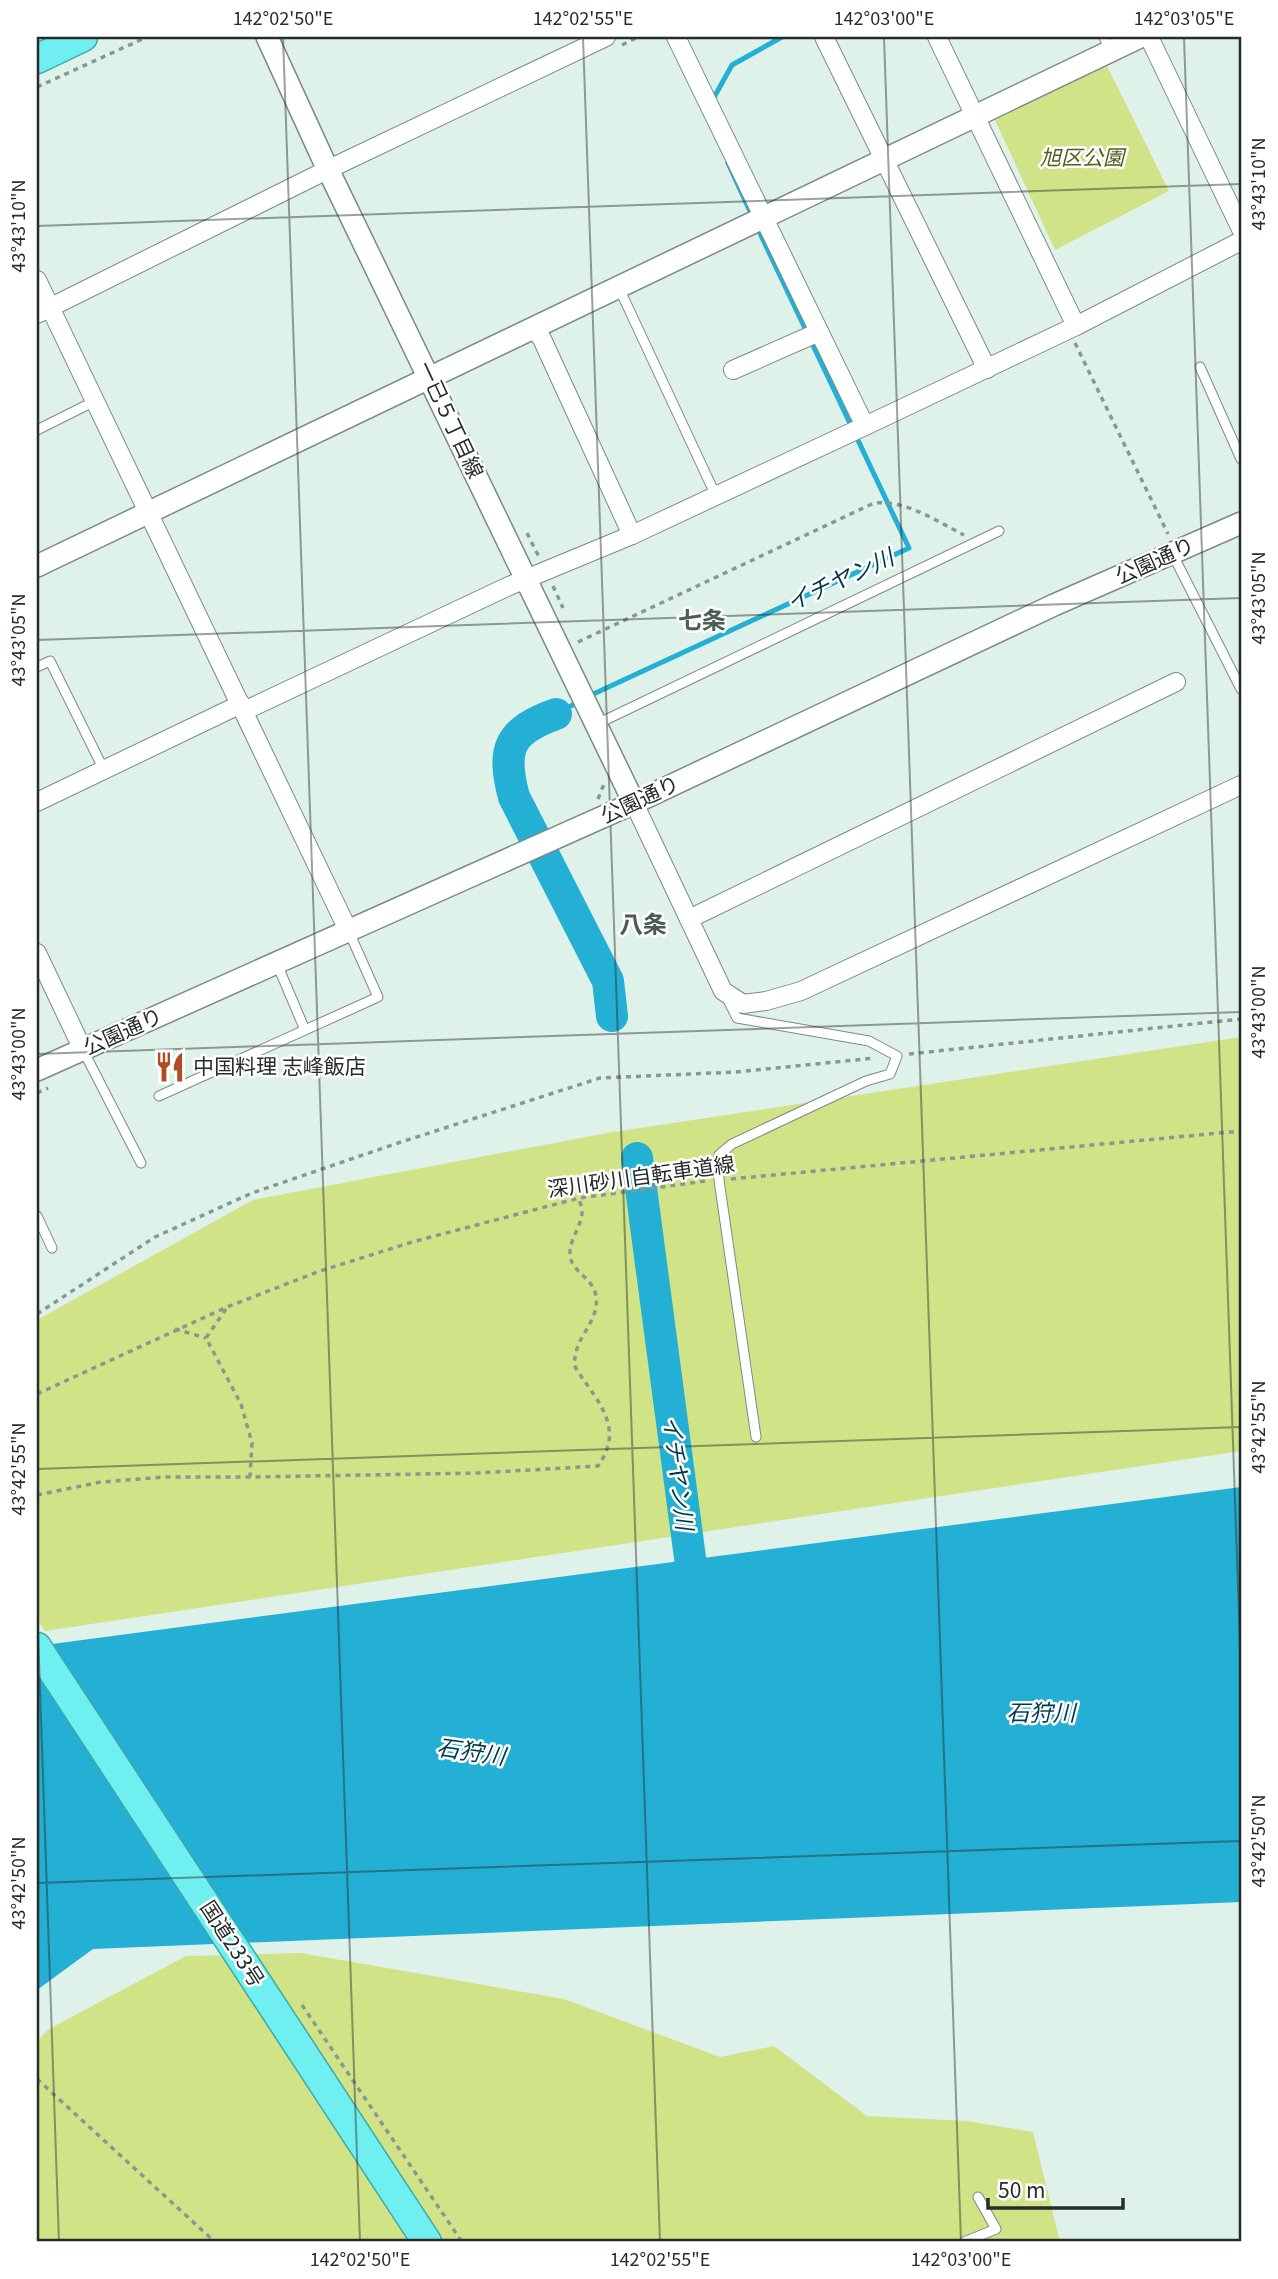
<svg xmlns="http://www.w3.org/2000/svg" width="1278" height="2279" font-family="Georgia,'Noto Sans JP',serif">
	<rect width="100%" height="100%" fill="#dff2ea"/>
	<g fill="#d0e387">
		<polygon points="1107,66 1169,191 1055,250 995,120"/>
		<polygon points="1241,1037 1241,1451 45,1631 37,1619 37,1320 253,1200 607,1133"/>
		<polygon points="301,1953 564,1999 720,2057 774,2046 867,2116 966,2121 1033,2132 1060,2242 37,2242 37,2041 49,2029 186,1956"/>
	</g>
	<polygon fill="#24afd4" points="1241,1487 1241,1902 93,1949 37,1990 37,1646"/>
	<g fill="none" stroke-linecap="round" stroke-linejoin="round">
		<g stroke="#24afd4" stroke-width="5">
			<polyline points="712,101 732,65 782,37"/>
			<polyline points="728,163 753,218"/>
			<polyline points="589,696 909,548 757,227"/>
			<polyline points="556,714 580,701"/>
		</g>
		<g stroke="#24afd4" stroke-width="32">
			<path d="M556,714C509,731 501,748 514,797L608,981L612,1016"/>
			<polyline points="637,1158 696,1603"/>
		</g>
		<g stroke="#7a8b84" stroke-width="11">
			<g id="service">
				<polyline points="1104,37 1110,51"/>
				<polyline points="619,288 716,496"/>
				<polyline points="1200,367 1241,459"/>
				<polyline points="37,430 95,401"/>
				<polyline points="1173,555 1241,689"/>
				<polyline points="37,667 50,661 104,770"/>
				<polyline points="597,724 999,531"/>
				<polyline points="277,964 305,1030"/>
				<polyline points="727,998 737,1018 869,1041 897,1056 890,1074 866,1081 732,1144 719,1155 719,1180 756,1437"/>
				<polyline points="83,1050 141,1163"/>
				<polyline points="159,1096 378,997 349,932"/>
				<polyline points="37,1216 52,1248"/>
				<polyline points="964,2242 996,2229 978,2197"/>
			</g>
		</g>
		<g stroke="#7a8b84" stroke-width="20">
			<g id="minor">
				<polyline points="676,37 865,426"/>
				<polyline points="824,37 987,369"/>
				<polyline points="937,37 1076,326"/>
				<polyline points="1149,37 1241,229"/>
				<polyline points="37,280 348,930"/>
				<polyline points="37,314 329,169 606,37"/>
				<polyline points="534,328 542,339 632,535"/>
				<polyline points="733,370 819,332"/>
				<polyline points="244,711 509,586 632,535 865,426 1076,326 1241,241"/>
				<polyline points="37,802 241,704"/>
				<polyline points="634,803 723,991 743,1004 766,1001 801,991 1241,785"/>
				<polyline points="689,919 1176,682"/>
				<polyline points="37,953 83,1050"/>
			</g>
		</g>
		<g stroke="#7a8b84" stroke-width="24">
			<g id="tertiary">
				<polyline points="267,37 322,157 634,803"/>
				<polyline points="37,566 1140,37"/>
				<polyline points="37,1070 634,803 1054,605 1241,523"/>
			</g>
		</g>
		<g stroke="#3fa8a8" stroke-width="31">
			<g id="trunk">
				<polyline points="37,59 83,37"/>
				<polyline points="37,1647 427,2242"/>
			</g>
		</g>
		<g stroke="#8a9892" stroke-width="3.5" stroke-dasharray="5 5" stroke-linecap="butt">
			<polyline points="622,45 638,37"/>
			<polyline points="37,87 147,37"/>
			<polyline points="1075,343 1168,534"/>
			<polyline points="527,533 539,557"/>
			<polyline points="553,586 563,608"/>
			<path d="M578,642L874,503C907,500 936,521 964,535"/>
			<polyline points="598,799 604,784"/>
			<polyline points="909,1054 1241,1019"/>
			<polyline points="37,1093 48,1088"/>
			<polyline points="731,1179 1241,1131"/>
			<polyline points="226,1309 206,1338 241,1404 252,1443 250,1477"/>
			<polyline points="37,1314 155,1237 252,1193 398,1143 600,1078 736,1072 874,1058"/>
			<polyline points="175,1329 206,1338"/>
			<polyline points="37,1394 227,1307 320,1271 412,1242 579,1198 706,1181"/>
			<path d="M37,1495L101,1482L165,1477H250L479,1473L598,1466C627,1425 594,1399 574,1365C575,1357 576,1350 579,1343C587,1327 601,1311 595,1292C591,1278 572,1271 570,1256C569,1240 580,1229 582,1214C582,1209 580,1202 579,1198"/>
			<polyline points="302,2005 462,2242"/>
			<polyline points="37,2079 215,2242"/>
		</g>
		<use href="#service" stroke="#fff" stroke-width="9"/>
		<use href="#minor" stroke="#fff" stroke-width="18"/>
		<use href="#tertiary" stroke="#fff" stroke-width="21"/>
		<use href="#trunk" stroke="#70eff0" stroke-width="28"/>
	</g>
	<path fill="none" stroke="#252c29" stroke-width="2" stroke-opacity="0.45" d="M283,37L360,2242M583,37L660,2242M884,37L961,2242M1184,37L1241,1672M37,226L1241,184M37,640L1241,598M37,1054L1241,1012M37,1469L1241,1427M37,1602L59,2242M37,1883L1241,1841"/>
	<defs>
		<g id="restaurant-bare" transform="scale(2.415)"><path d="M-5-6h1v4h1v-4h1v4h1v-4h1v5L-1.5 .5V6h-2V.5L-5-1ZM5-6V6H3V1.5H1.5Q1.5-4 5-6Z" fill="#b14b21" stroke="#fff" stroke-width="2.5" paint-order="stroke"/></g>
	</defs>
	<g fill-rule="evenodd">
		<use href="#restaurant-bare" x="170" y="1067"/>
	</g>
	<g text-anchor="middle" stroke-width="5" stroke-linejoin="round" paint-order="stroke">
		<g font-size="21" font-style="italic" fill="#525d1a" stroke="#fff">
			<text x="1082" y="165">旭区公園</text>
		</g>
		<g font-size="21" fill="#252c29" stroke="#fff">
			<text transform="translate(450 420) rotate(65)" y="7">一已５丁目線</text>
			<text transform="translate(1155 561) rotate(-24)" y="7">公園通り</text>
			<text transform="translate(640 800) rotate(-25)" y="7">公園通り</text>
			<text transform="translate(123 1032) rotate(-24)" y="7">公園通り</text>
			<text transform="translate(641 1177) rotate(-8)" y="7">深川砂川自転車道線</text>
			<text transform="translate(232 1944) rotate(57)" y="7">国道233号</text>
		</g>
		<g font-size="21" fill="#252c29" stroke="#fff" text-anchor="start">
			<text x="193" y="1074">中国料理 志峰飯店</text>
		</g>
		<g font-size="23" font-style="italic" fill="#003b4b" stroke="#fff">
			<text transform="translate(840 580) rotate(-25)" y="8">イチヤン川</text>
			<text transform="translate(678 1473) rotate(83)" y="8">イチヤン川</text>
			<text x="1041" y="1721">石狩川</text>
			<text transform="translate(471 1752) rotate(8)" y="8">石狩川</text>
		</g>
		<g font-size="24" font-weight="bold" fill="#4b5b55" stroke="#fff">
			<text x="702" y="629">七条</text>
			<text x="643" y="933">八条</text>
		</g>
	</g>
	<rect width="1278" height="2279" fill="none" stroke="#ffffff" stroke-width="77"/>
	<path d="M988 2198v10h135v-10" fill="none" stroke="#252c29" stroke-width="3.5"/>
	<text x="998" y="2198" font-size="21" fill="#252c29" stroke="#ffffff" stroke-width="5" paint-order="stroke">50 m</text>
	<rect x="38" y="38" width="1202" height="2202" fill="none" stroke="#252c29" stroke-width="2.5"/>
	<g font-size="18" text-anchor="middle" fill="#252c29">
		<text x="283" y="25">142°02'50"E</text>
		<text x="583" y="25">142°02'55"E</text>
		<text x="884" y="25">142°03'00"E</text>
		<text x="1184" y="25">142°03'05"E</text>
		<text transform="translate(1259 184) rotate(-90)" y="6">43°43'10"N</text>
		<text transform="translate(19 226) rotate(-90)" y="6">43°43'10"N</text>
		<text transform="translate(1259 598) rotate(-90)" y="6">43°43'05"N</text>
		<text transform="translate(19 640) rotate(-90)" y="6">43°43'05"N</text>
		<text transform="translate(1259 1012) rotate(-90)" y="6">43°43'00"N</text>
		<text transform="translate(19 1054) rotate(-90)" y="6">43°43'00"N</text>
		<text transform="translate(1259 1427) rotate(-90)" y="6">43°42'55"N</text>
		<text transform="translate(19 1469) rotate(-90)" y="6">43°42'55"N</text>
		<text transform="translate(1259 1841) rotate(-90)" y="6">43°42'50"N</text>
		<text transform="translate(19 1883) rotate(-90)" y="6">43°42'50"N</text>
		<text x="360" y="2266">142°02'50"E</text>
		<text x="660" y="2266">142°02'55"E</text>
		<text x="961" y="2266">142°03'00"E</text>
	</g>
</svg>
